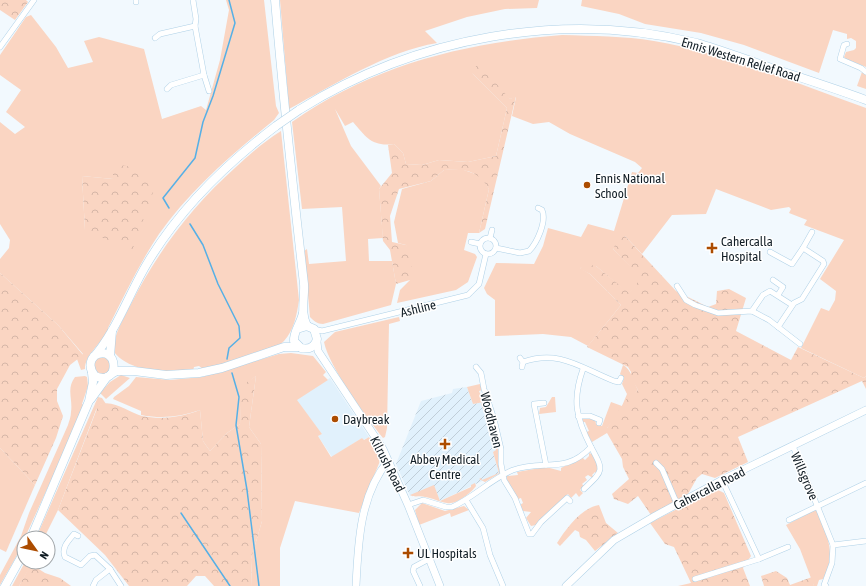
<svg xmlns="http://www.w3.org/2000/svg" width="866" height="586" font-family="'Asap Condensed',sans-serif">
	<defs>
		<pattern id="industrial-furrows" width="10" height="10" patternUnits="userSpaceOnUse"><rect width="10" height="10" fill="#e1f1fc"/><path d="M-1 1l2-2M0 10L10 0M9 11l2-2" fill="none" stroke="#c0ced8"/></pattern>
		<pattern id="forest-crowns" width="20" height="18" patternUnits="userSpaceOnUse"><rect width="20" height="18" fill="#fad5c2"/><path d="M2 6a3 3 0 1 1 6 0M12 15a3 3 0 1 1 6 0" fill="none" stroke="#d5b6a7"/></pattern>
	</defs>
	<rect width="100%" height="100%" fill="#f2f9fe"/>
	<polygon fill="#e1f1fc" points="330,378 369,437 363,440 362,438 332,457 318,436 322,434 296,400"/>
	<polygon fill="url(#industrial-furrows)" points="467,387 473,404 484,402 492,428 490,429 496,450 493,452 499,473 440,501 434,486 410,496 396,464 421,401 452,393 453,389"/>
	<g fill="#fad5c2" fill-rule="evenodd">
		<path d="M226,0H264L276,106L279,113L274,120C232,154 190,190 159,234C139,264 124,296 108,328L109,331C102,341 84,357 85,369L81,370L77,359L83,354L58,325L0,273V259L9,248L10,240L0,224V122L15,134L25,127L6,112L21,90L0,75V55L26,17L31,15L56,47L68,68L93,62L84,41L99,37L144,49L162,119L201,106L206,110L220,60L229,10ZM82,176L113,179L85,230Z"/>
		<path d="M280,0H539L537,8L505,9L467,17L425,31L437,43C388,51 333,85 289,109Z"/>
		<polygon points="582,0 866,0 866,67 846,59 844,57 846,52 854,50 856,48 856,41 851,38 847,39 847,34 833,30 819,73 744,45 701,33 645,24 619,14 581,6"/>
		<path d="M562,35C593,36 624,36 654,41C725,53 798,84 866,108V376L864,378L801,348L821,308L829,311L835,300L836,291L820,279L844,240L804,225L807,220L789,213L791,209L789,207L771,210L716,189L706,214L672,215L642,254L625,236L613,249L642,278L629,294L596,266L580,268L590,274L621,305L588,346L571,337L543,334L495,336V300L487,294L484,288L496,263L534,264L543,246L548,228L581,237L588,224L614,231L632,172L638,173L642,168L635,162L570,134L549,122L533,124L512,116L516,97L510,99L472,73L507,108L496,156L468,162L439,160L422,165L406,164L403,153L394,144C372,147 366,137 353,122L345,126L335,109L351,146L381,186L379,189L383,238L368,239L369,261H392L396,284L391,305L323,324C317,324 314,321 310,317L304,251L307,249L309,264L346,261L342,207L302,209L292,122C373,65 464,43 562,35Z"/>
		<polygon points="862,72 866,75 866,89 857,86"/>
		<path d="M281,131L299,300C297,314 294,330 284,341C272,354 221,364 203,369L199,366L194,367L193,371C170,373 130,373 114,352C112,337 124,318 131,304C158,251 192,206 236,167C250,154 265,141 281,131Z"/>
		<polygon points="461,169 481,176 489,189 479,233 468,233 464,250 475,254 477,257 468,282 456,290 397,303 400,290 410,280 406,245 398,243 394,222 402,189 431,181 444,170"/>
		<path d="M399,317L400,321L389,324L387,428L385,437L383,438C366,417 329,367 324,342L335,332Z"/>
		<path d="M291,353L313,356L326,372L323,375L328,380L297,400L322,434L318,436L331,457L362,438L364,440L369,437L378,452L380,461L359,513L295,501L280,548V586H252L251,559L262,521L261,444L249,427L256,376L242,387L240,424L227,433L210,451L203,441L200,410C180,417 162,419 141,415V411L113,399L114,397L129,386L136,377L170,380L202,377L279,354Z"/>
		<polygon points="100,356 110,360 111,370 106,375 95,372 92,363"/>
		<path d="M623,365C631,369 633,381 638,390L607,428V433L592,442L586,432L589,431L585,422H583L582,419L585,417L595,419L596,424L602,426L611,402L622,406L627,394L622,384L624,378L620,374Z"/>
		<polygon points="121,375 130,378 106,399 100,393 110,382"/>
		<path d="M85,376L87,377L88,386L82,404L85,406L16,557L0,585V575L21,536L29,513L68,425C69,421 71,417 71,412C73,399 66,389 75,377Z"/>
		<polygon points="480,384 482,390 479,391 481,396 484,396 494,425 499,449 500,473 485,482 479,479 481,478 482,480 499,473 493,452 496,450 490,429 492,428 481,404 484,402 473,404 467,387"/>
		<polygon points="98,397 102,398 106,404 100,405 96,410 58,510 44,538 36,538"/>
		<polygon points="552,397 555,397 556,412 539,414 540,408 546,407"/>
		<polygon points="0,448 35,485 6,552 0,549"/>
		<polygon points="589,453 592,454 599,465 597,474 595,472 592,475 594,477 593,478 588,475 585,477 587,480 582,484 584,486 580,490 583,493 579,497 576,493 571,498 568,494 536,525 531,526 526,518 531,512 523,511 520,505 523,503 521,498 518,499 506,479 507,476 518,475 517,472 546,467 561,471 561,468 582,457 585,460 589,456"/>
		<path d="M475,483L476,486C471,493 456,505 447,503C439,502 433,498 425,497C420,495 415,498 410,495L434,485L440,501L471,487V485Z"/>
		<polygon points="422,503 445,511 464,506 469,510 451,517 450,513 419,525 415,510"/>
		<path d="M815,510L818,512C827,535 837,555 823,579L819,580L817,586H814L800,549L786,525Z"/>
		<polygon points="25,562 33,562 19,586 12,586"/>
	</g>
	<g fill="url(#forest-crowns)">
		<polygon points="0,0 26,0 28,2 15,20 0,10"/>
		<path d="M478,63L510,99L516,96L485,229L479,233L489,189C477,170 466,169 444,170L431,181L399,189L390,216L392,242L406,245L413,256L410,280L396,284L390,250L383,241L379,189L392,173L388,145L394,144L403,153L406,164L422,165L439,160L468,162L496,156L507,108L472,73Z"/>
		<polygon points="113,164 140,168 155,187 132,251 85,230 82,176 113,179"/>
		<polygon points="625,236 676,291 708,307 716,304 717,291 729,289 746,298 736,331 791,360 798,347 864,378 866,376 866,389 862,381 738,437 748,462 715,478 702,474 697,478 688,494 651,515 638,496 628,504 614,499 612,494 629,479 623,467 622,459 607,433 607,428 630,394 634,394 638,390 630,376 631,372 628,367 587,347 621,305 590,274 580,269 584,264 596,266 629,293 641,278 613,249 618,239"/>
		<polygon points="0,273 58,325 83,355 70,365 57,389 57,401 63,416 56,438 35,485 0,448"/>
		<path d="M256,376L249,427L261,444L262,521L251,559L252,586H214L205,576H196L187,586H129L105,555L58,510L98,406C110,397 130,413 142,416C162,420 182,417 200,410L203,441L210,451L227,433L240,424L241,386Z"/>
		<polygon points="716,489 724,493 751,556 743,568 750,586 678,586 691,583 674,547 665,544 650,523"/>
		<path d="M599,505L606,523L618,533L595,551L586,540L580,537L579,532L575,530L560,546L557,543C566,529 581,508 599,505Z"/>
		<polygon points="31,564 45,573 60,578 71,586 19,586"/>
		<polygon points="776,571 787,578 790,585 812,577 814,586 764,586 761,576"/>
	</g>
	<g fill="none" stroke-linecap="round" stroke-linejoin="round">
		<g stroke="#56b0e6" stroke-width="1.5">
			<polyline points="169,208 163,198 195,158 203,122 213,96 235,23 229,0"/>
			<polyline points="190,224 203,245 218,284 239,326 240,338 229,348 227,359"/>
			<polyline points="232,373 239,397 236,425 247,490 259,586"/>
			<polyline points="181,513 230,586"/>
		</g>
		<g stroke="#afd1e7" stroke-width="6">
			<g id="street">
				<polyline points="136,0 136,2"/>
				<polyline points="155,38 160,34 195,26"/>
				<polyline points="847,44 844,45 840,59 861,68 866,72"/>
				<polyline points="0,47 34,0"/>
				<polyline points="204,75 209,91"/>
				<polyline points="167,89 171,85 204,75 195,26 196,19 193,0"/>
				<circle cx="488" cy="246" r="8"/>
				<polyline points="490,238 492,230"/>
				<polyline points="471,242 480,244"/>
				<path d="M496,248L520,253L529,251C537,243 547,221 542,210L538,208"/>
				<polyline points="770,252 792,264 803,248"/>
				<polyline points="773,280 783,287 778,295"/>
				<polyline points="677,286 686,300 695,305 718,313 752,311 769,320 800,344"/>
				<polyline points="752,311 763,295 770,291 792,305"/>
				<polyline points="778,327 794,303 802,299 824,264 823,261 803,248 812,232"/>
				<polyline points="314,329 322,331 468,295 479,284 486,254"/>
				<polyline points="520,358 523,362 522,367"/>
				<path d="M523,362C559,349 581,368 614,381L619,382L621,378"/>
				<polyline points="476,367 481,373 484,389 494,419 501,449 501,464 504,480 515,498 529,534 532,534 541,522 567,498 570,501"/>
				<polyline points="544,403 534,404 546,465"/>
				<polyline points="578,416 590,416 600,420 599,423"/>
				<polyline points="793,446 833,545"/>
				<polyline points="656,463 662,469 677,504"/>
				<polyline points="722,480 759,559 788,547"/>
				<path d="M584,489C604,470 604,471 591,447"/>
				<polyline points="466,500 483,528 490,555 503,586"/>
				<path d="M408,505L423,500L446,507H452C473,498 491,479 513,470C544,459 565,475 591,447C576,418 572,400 583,369"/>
				<polyline points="789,520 866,483"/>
				<path d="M78,536L74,534C68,541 61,548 65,557L81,565L90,556L95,555L110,569L121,586"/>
				<polyline points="695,579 759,559"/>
				<polyline points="93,586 96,580 110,569"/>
				<polyline points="420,586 413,571 414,567 429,559"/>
				<polyline points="826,586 824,585 832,563 833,545 866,541"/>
			</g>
		</g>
		<g stroke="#afd1e7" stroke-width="8">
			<g id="secondary">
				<polyline points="317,342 318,351 383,449 408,505 440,586"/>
				<path d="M356,586C358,543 360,495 388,461"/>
				<polyline points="566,586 614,540 655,516 722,480 866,410"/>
			</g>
		</g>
		<g stroke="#afd1e7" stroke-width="9">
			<g id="primary">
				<path d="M275,0C283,95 293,189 304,284C305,297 300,313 307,326"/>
				<path d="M299,110C415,37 563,10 697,43C718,49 739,57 760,64C795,76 831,87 866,100"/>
				<path d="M297,329L307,326L314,329L317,339C315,347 309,350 301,348L294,341C293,332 301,323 303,313"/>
				<path d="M94,356C119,342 121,388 95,376C90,370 89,365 92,359C117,331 129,293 148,262C181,207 226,164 276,126"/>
				<polyline points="110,356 112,331"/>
				<polyline points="111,374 117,371 134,371 166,375 199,373 222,368 284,347 298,347"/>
				<polyline points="91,399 107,377"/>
				<polyline points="31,538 89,401 93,382 92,373"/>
				<polyline points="5,586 24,552"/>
			</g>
		</g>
		<use href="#street" stroke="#fff" stroke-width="5"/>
		<use href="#secondary" stroke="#fff" stroke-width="7"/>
		<use href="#primary" stroke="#fff" stroke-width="8"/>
		<g stroke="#afd1e7" stroke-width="9" stroke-linecap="butt">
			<polyline id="primary-bridge" points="276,126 299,110"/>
		</g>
		<use href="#primary-bridge" stroke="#fff" stroke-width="8"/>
	</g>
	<g fill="#ac4c00" stroke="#fff" stroke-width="1.5">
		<circle cx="587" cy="185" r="4"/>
		<path d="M710 242h4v4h4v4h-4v4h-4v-4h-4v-4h4z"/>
		<circle cx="335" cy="419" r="4"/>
		<path d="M443 438h4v4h4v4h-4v4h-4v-4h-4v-4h4z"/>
		<path d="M406 547h4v4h4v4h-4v4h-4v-4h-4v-4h4z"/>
	</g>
	<g text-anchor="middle" stroke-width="3" stroke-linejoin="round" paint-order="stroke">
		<g font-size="13" fill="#111d25" stroke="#fff">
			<text transform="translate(741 59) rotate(17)" y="5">Ennis Western Relief Road</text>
			<text transform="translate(418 308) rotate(-14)" y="5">Ashline</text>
			<text transform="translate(492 420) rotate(76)" y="5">Woodhaven</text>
			<text transform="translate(388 464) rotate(63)" y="5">Kilrush Road</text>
			<text transform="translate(805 476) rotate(67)" y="5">Willsgrove</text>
			<text transform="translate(709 488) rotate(-27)" y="5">Cahercalla Road</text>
		</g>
		<g font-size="13" fill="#111d25" stroke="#fff" text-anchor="start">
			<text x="595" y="183">Ennis National<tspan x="595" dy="15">School</tspan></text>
			<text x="721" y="246">Cahercalla<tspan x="721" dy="15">Hospital</tspan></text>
			<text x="343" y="424">Daybreak</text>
			<text x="445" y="464" text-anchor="middle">Abbey Medical<tspan x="445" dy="15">Centre</tspan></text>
			<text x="417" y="558">UL Hospitals</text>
		</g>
	</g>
	<g transform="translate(36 550) rotate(123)"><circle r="19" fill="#ffffff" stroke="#a0a5a8"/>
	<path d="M0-3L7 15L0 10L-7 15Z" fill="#ac4c00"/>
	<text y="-6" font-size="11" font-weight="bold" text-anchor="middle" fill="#111d25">N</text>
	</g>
</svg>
